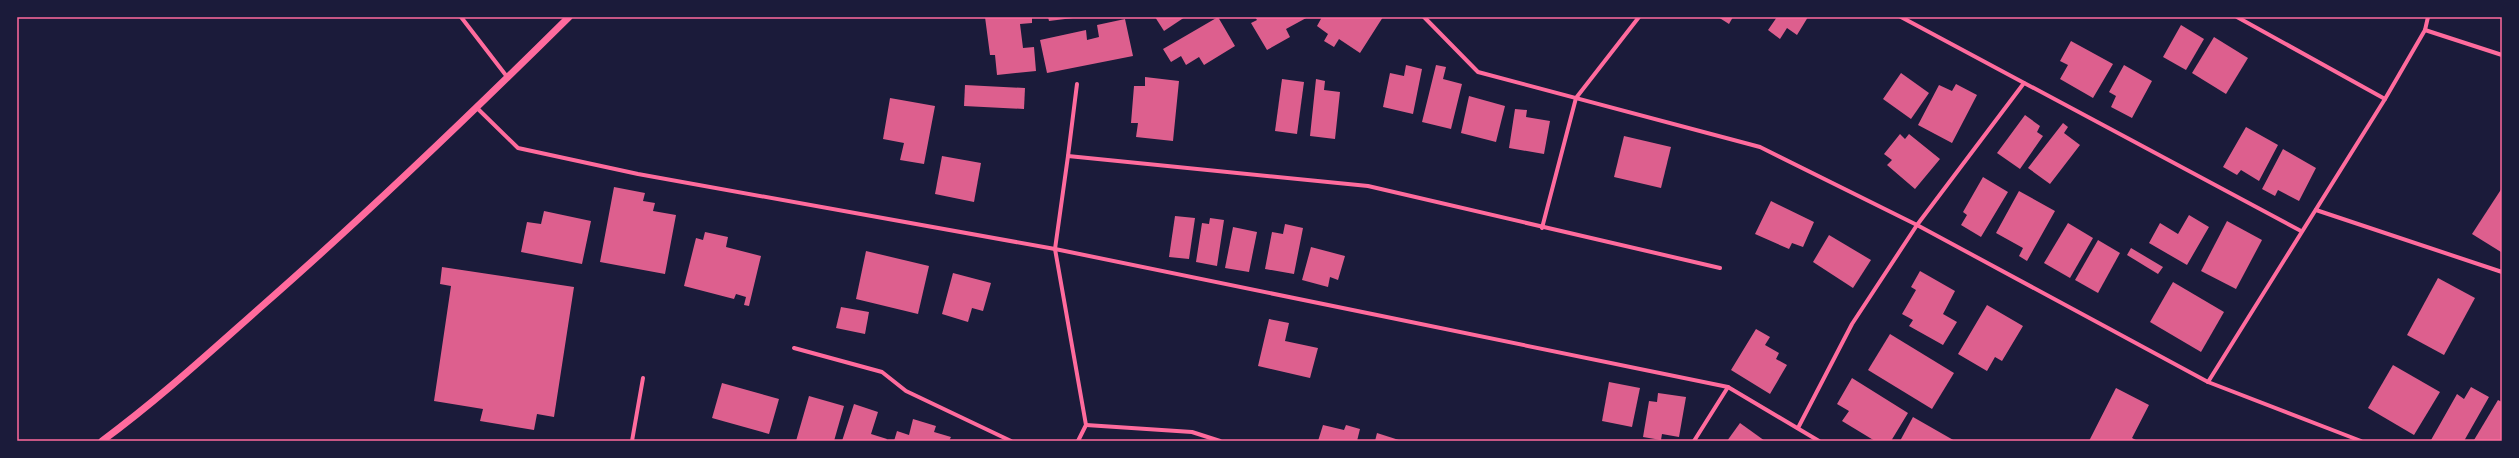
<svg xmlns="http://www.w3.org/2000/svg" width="2519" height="458" font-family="'Golos Text',sans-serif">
	<rect width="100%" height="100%" fill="#1b1b3a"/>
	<g fill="#dd5f8e">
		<polygon points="985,17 1032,17 1032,23 1020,24 1023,48 1034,47 1036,71 997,75 995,55 990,55"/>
		<polygon points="1048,17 1073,17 1073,18 1049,21"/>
		<polygon points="1155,17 1185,17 1164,31"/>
		<polygon points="1218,17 1235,46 1204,65 1199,57 1186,65 1181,56 1171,62 1163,49"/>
		<polygon points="1255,17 1308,17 1286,29 1290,37 1267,50 1251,23 1257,20"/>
		<polygon points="1322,17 1383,17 1360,53 1339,39 1334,47 1324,41 1328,34 1317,26"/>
		<polygon points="1718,17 1733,17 1729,24"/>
		<polygon points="1777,17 1808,17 1797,35 1787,28 1780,39 1768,30"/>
		<polygon points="1125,19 1133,56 1047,73 1040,40 1086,30 1087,40 1099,37 1097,25"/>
		<polygon points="2181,25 2204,39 2186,70 2163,57"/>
		<polygon points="2214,37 2248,58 2226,94 2192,73"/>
		<polygon points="2071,41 2113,64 2093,98 2060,79 2068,65 2060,61"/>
		<polygon points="1406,65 1422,69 1413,114 1383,107 1390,73 1404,76"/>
		<polygon points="1436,65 1446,67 1443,79 1462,84 1451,129 1422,122"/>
		<polygon points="2124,65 2152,81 2132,118 2111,107 2116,96 2109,92"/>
		<polygon points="1901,73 1929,93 1911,119 1883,99"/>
		<polygon points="1145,77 1179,81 1173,141 1136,137 1138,123 1131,123 1134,86 1145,86"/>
		<polygon points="1282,79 1304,82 1297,134 1275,131"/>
		<polygon points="1316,79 1325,81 1324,90 1340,92 1335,139 1310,136"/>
		<polygon points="1956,84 1977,95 1952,143 1918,125 1939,85 1952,91"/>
		<polygon points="965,85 1025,88 1024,109 964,106"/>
		<polygon points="1469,96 1505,106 1496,142 1461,133"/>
		<polygon points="890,98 935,106 924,164 900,160 904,143 883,139"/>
		<polygon points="1515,109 1527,110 1526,117 1550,121 1544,154 1509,148"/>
		<polygon points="2025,115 2040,126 2037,132 2043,136 2020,169 1997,153"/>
		<polygon points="2063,123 2068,127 2064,133 2080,145 2050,184 2028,168"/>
		<polygon points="2246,127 2278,145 2259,181 2241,170 2237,175 2223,167"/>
		<polygon points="1900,134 1905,139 1909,134 1940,159 1915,189 1887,165 1892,160 1884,154"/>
		<polygon points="1624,136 1671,147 1661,188 1614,177"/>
		<polygon points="2283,149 2316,168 2299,201 2278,190 2275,196 2262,189"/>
		<polygon points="942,156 981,163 974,202 935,194"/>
		<polygon points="1983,177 2008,192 1981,237 1961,225 1967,215 1963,212"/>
		<polygon points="614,187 645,193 643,201 655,203 653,211 676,215 665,274 600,262"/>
		<polygon points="2502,188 2502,251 2501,252 2472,234"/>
		<polygon points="2019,191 2055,211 2027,261 2019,256 2023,248 1996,233"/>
		<polygon points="1771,201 1814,222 1803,247 1792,243 1789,249 1755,234"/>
		<polygon points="544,211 591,221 582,264 521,252 527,222 541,224"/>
		<polygon points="2189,215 2209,227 2187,265 2149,243 2160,223 2178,234"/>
		<polygon points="1175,216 1195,218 1189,259 1169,257"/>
		<polygon points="1210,218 1224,220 1217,266 1196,262 1202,223 1209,224"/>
		<polygon points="2227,221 2262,240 2236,289 2201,271"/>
		<polygon points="2068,223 2093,238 2070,278 2044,263"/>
		<polygon points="1285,224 1303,228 1294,274 1265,269 1272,232 1283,234"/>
		<polygon points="1233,227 1257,232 1249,272 1225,268"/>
		<polygon points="705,232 728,237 726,247 761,256 749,306 744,305 746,297 736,294 734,299 684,286 696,238 703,240"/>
		<polygon points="1829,235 1871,260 1853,288 1813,262"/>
		<polygon points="2098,240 2120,253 2098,293 2075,280"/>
		<polygon points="1311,247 1345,256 1338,280 1330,277 1328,287 1302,280"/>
		<polygon points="2131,248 2163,267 2158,274 2127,255"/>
		<polygon points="866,251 929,266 918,314 856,299"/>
		<polygon points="442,267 574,287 554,417 537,414 534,430 480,421 483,409 434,401 451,286 440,284"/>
		<polygon points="1920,271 1955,291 1943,314 1957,322 1943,345 1909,326 1913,320 1902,314 1916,290 1911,287"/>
		<polygon points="953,273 991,283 983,311 972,308 968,322 942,314"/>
		<polygon points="2438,278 2475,298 2444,355 2407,335"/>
		<polygon points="2173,282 2224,312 2201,352 2150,322"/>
		<polygon points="1987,305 2023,326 2002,361 1995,357 1987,371 1958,354"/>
		<polygon points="841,307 869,312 865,334 836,328"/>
		<polygon points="1269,319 1289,323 1285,341 1318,348 1310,378 1258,366"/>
		<polygon points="1756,329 1770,337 1765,345 1779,353 1776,359 1787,365 1770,394 1731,370"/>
		<polygon points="1890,334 1954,373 1932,409 1868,370"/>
		<polygon points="2393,365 2440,392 2414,435 2368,408"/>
		<polygon points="1852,378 1908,413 1891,441 1875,441 1842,421 1849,411 1837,404"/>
		<polygon points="1609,382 1640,388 1632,427 1602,421"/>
		<polygon points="722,383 779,399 769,434 712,418"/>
		<polygon points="2471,387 2489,397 2464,441 2431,440 2457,394 2464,399"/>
		<polygon points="2116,388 2149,405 2132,438 2138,441 2089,441"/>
		<polygon points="1658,393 1686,397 1679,437 1662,434 1661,440 1643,437 1649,401 1657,402"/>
		<polygon points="809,396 844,406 834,441 796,441"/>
		<polygon points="2498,400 2502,402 2502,441 2474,440"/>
		<polygon points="854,404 878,412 871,434 887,439 886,441 842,441"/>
		<polygon points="1913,417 1955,441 1900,441"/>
		<polygon points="913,419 936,426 934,432 951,437 949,441 894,441 897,431 909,435"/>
		<polygon points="1740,423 1765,441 1727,441"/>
		<polygon points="1323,425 1344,430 1346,425 1360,429 1357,441 1318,441"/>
		<polygon points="1377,433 1402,441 1375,441"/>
	</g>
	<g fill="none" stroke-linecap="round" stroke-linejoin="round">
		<g stroke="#ff6b9d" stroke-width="4">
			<polyline points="461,17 508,78"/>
			<polyline points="1424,17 1478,72 1760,147 1917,225 2208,382 2361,441"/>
			<polyline points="1901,17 2301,231"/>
			<polyline points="2237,17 2385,99"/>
			<polyline points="2425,30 2502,55"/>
			<polyline points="477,108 518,148 638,174 1055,249 1728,387 1819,441"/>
			<polyline points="1068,156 1077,84"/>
			<polyline points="2316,210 2502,272"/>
			<polyline points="1542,228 1576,98 1639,17"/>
			<polyline points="794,348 882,372 906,391 1011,441"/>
			<polyline points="2208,382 2385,99 2425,30 2428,17"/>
			<polyline points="1086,425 1192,432 1220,441"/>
			<polyline points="1798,428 1852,324 1917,225 2024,83"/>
			<polyline points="632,441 643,378"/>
			<polyline points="1078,441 1086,425 1055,249 1068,156 1368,186 1720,268"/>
			<polyline points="1694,441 1728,387"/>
		</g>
		<path stroke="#ff6b9d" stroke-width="7" d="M102,441C159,399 210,352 262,306C368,213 469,116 569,17"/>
	</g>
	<rect width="2519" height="458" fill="none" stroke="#1b1b3a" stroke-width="36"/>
	<rect x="18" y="18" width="2483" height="422" fill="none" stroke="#ff6b9d" stroke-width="1.5"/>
</svg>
